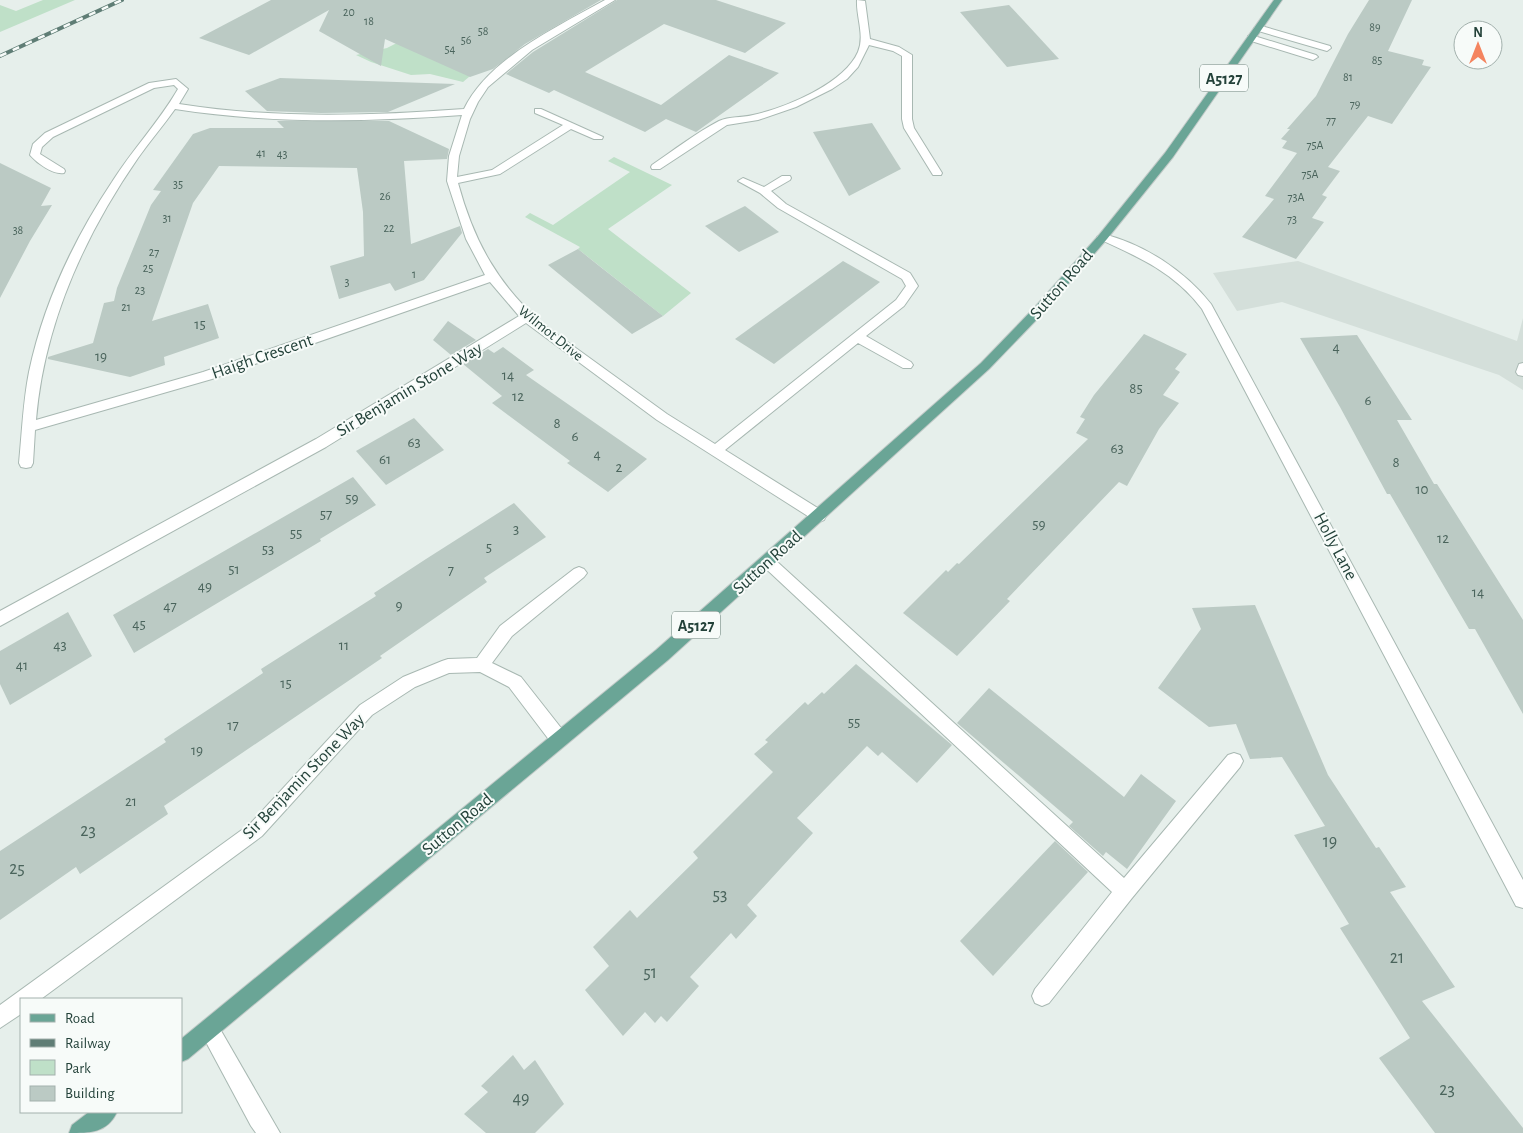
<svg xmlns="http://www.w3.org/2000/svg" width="1523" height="1133" font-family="'Alegreya Sans',sans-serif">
	<rect width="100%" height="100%" fill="#e6efeb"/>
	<polygon fill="#d4dfda" points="1298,261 1517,341 1523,318 1523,390 1499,375 1282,302 1237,311 1213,273"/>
	<g fill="#bfe0c8">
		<polygon points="43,0 75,0 0,32 0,5 16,11"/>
		<polygon points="479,1 495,55 463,82 430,74 411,75 371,62 356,55 387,48"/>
		<polygon points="614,157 672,185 608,229 691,293 663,316 578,249 580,247 525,217 530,213 553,225 630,172 608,161"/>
	</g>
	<g fill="#bbcac4">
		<polygon points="271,0 601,0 525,44 493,69 470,77 385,39 381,66 319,31 329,10 249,55 199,38"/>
		<polygon points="617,0 716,0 786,23 745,53 664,24 585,72 661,105 729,55 779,73 696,132 666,119 645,132 554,90 549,93 506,74 533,52"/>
		<polygon points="1369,0 1412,0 1388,51 1424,60 1422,65 1431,67 1392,124 1368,116 1328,167 1340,171 1322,195 1327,197 1312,218 1324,222 1296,259 1242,237 1274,199 1265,196 1297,153 1282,148 1287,141 1281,139 1290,129 1287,129 1316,96 1348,34"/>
		<polygon points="1009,5 1024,21 1059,59 1007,67 960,12"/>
		<polygon points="280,78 455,84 388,112 321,113 267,111 245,91"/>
		<polygon points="277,121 389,121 449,149 447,159 404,161 411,244 460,226 462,233 424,280 395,291 390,283 339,299 330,266 364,256 363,212 357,168 219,166 193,203 152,321 208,304 219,338 164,357 165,365 130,377 48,359 48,357 93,343 104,303 114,301 117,288 151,205 161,191 153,190 193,134 210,128 284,128"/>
		<polygon points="872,123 901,169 849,196 813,132"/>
		<polygon points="0,163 51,188 41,206 52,205 30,241 0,298"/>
		<polygon points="745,206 779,232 739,252 705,226"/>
		<polygon points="578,249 598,265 663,316 632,334 548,265"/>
		<polygon points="843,261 880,282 774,364 735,339"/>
		<polygon points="448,321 476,340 451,355 433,340"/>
		<polygon points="1144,334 1187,354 1175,369 1180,372 1163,395 1179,403 1159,429 1127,486 1119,482 1007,599 1010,601 957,656 903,613 946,570 948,572 957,563 959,564 1088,439 1076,433 1085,419 1080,417 1094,395"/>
		<polygon points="1357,335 1412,420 1397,420 1434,484 1437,484 1523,620 1523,714 1475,629 1469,629 1390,494 1387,494 1340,407 1300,338"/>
		<polygon points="503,347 534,370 526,375 647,459 608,492 567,463 570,461 492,403 502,396 463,364 488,349 494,353"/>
		<polygon points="414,418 444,450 386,485 356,451"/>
		<polygon points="353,477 376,505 320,539 321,541 134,653 113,615"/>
		<polygon points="514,503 546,537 484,578 487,582 380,656 382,658 164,806 168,814 80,874 76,867 0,920 0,851 166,742 164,739 263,673 261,669 376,596 374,593 426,559"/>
		<polygon points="1255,605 1328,775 1376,848 1379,847 1406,887 1390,892 1455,987 1422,1001 1523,1128 1523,1133 1435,1133 1379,1058 1410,1038 1340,928 1349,924 1294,835 1325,826 1282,757 1250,759 1236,724 1209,727 1158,688 1201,629 1192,608"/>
		<polygon points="68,612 92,656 10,705 0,684 0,651"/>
		<polygon points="856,664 952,745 917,783 882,752 878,756 867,746 797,818 813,833 747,905 757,916 736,939 731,933 690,977 699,986 667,1022 661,1016 655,1023 645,1012 623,1036 585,990 609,966 593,947 630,910 637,918 698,858 693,852 773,772 754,754 768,742 765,740 805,702 808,705 822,692 824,694"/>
		<polygon points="989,688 1124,797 1141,774 1176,801 1127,869 1106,852 1103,856 1069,826 1073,822 957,723"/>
		<polygon points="1055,841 1088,872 993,976 960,941"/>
		<polygon points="513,1055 524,1070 535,1060 564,1104 535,1133 486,1133 464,1114 488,1092 481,1086"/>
	</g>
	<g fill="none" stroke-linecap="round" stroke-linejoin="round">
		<g stroke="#a8b8b2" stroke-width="2">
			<g id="minor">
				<path d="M605,0H615L532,50L488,87L478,102L470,119L459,156L457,177L492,170L563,125L535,113V109H541L603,137L602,139H594L571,129L500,174L458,183C474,242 498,285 544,325L667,414L715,444L896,300L906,286L902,279L778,208L760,193L738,181L743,178L764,187L782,176H790L791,178L790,180L771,191L786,204L910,273L918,286L904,306L866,336L911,362L913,365L911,368H903L858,343L725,450L824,512L826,516L824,520L819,522L814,520L657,420L526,323L326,447L0,626V611L316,439L519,316L490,282L212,379L35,430L33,463L31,467L26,468L21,467L19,463C22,433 23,402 29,372C43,305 74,239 112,182C132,150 159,122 178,89L174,85L154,88L53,137L42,147L40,154L64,169L65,171L64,173C53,175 37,163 30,155L33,144L45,133L149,83L176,79L188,89L179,104C274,119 368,116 464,109C489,58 557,27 605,0ZM175,109C271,124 365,122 462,115L449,156L447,181L466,239L485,275L203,372L36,420C44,325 84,236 138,158C150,141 163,126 175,109Z"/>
				<path d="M857,0L865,1L870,39L899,47L912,55V119L914,128L942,173L941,175H933L904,128L902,119V56L893,51L869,45L858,67L847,79L832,89L796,107L758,120L727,125L660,169H652L651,167L652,165C674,150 696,133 719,121C729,116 742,118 753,115C785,108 844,84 858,52C865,35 856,17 857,0Z"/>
				<polygon points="1258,25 1330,46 1331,48 1327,51 1255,30 1254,28"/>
				<polygon points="1251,35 1316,55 1318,57 1313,60 1248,40 1248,36"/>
				<path d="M1103,234C1144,244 1185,271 1211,304L1523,880V908L1516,906L1202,309C1175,273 1139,257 1099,239L1097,237Z"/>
				<polygon points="1523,363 1523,376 1518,375 1516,372 1519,364"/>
				<polygon points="768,556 773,558 1124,878 1228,755 1234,753 1240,755 1243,761 1240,767 1132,898 1049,1003 1042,1006 1035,1003 1032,996 1035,989 1112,892 763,566 761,562 763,558"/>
				<polygon points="579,567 584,569 587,573 584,577 512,636 492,663 521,677 565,733 568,739 565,745 559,747 553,745 509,687 480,672 449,673 415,687 372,715 262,836 41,999 21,999 21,1014 0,1028 0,1005 250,824 360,705 403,677 442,661 448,659 477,658 500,626 574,569"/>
				<polygon points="209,1019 216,1022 280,1133 256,1133 251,1126 199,1029 202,1022"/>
			</g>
		</g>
		<g stroke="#c2cac8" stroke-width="2">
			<g id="major">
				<polygon points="1274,0 1282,0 1173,157 1107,239 1043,313 989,369 668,660 188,1059 181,1062 181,1039 656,650 981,363 1035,307 1099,235 1165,153"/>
				<path d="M89,1112H117C107,1133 90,1133 69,1133L72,1125Z"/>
			</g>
		</g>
		<use href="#minor" fill="#fff" fill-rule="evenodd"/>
		<use href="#major" fill="#6aa596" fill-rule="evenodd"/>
		<g stroke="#5f7d75" stroke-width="4">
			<polyline id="rail" points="0,56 122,0"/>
		</g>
		<use href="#rail" stroke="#f7fbf9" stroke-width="2.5" stroke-dasharray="7" stroke-linecap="butt"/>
	</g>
	<g text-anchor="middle" stroke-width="4" stroke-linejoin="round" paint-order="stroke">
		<g font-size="12" fill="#4a645c">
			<text x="349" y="16">20</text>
			<text x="369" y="25">18</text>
			<text x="1375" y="31">89</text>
			<text x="483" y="35">58</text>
			<text x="466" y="44">56</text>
			<text x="450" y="53">54</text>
			<text x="1377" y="64">85</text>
			<text x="1348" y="81">81</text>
			<text x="1355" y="108">79</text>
			<text x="1331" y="124">77</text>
			<text x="1315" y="149">75A</text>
			<text x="261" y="157">41</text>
			<text x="282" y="158">43</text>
			<text x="1310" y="178">75A</text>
			<text x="178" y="188">35</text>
			<text x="385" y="200">26</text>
			<text x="1296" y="201">73A</text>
			<text x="167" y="222">31</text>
			<text x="1292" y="223">73</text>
			<text x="389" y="232">22</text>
			<text x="18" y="234">38</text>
			<text x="154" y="256">27</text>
			<text x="148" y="272">25</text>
			<text x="414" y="278">1</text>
			<text x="347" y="286">3</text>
			<text x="140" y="294">23</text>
			<text x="126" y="311">21</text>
		</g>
		<g font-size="15" fill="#4a645c">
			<text x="200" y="329">15</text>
			<text x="1336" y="352">4</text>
			<text x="101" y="361">19</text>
			<text x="508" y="380">14</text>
			<text x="1136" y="393">85</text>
			<text x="518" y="401">12</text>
			<text x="1368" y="405">6</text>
			<text x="557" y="428">8</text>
			<text x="575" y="441">6</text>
			<text x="414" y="447">63</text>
			<text x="1117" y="453">63</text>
			<text x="597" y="459">4</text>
			<text x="385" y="464">61</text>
			<text x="1396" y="467">8</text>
			<text x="619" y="472">2</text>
			<text x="1422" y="494">10</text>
			<text x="352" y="503">59</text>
			<text x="326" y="519">57</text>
			<text x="1039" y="529">59</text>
			<text x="516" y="534">3</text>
			<text x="296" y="538">55</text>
			<text x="1443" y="543">12</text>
			<text x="489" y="552">5</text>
			<text x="268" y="554">53</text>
			<text x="234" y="574">51</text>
			<text x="451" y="575">7</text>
			<text x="205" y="591">49</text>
			<text x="1478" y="597">14</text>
			<text x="399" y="610">9</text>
			<text x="170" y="611">47</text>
			<text x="139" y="629">45</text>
			<text x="60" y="650">43</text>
			<text x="344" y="650">11</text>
			<text x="22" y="670">41</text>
			<text x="286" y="688">15</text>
			<text x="854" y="727">55</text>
			<text x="233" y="730">17</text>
			<text x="197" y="755">19</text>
			<text x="131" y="806">21</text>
		</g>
		<g font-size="15" fill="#24423a" stroke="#f7fbf9">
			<text transform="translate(551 333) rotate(39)" y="5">Wilmot Drive</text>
		</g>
		<g fill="#f7fbf9" stroke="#637a73" stroke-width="1">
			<rect x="1200" y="64.5" width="48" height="27" rx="4"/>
			<rect x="672" y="611.5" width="48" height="27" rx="4"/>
		</g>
		<g font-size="16" font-weight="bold" fill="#24423a">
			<text x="1224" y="84">A5127</text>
			<text x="696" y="631">A5127</text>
		</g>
		<g font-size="18" fill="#24423a" stroke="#f7fbf9">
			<text transform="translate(1061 284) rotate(-49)" y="6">Sutton Road</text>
			<text transform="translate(262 356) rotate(-19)" y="6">Haigh Crescent</text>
			<text transform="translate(409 389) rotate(-31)" y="6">Sir Benjamin Stone Way</text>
			<text transform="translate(1336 546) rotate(62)" y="6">Holly Lane</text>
			<text transform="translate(767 562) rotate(-42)" y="6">Sutton Road</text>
			<text transform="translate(303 776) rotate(-46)" y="6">Sir Benjamin Stone Way</text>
			<text transform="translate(457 824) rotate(-40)" y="6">Sutton Road</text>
		</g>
		<g font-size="18" fill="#4a645c">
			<text x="88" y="836">23</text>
			<text x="1330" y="847">19</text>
			<text x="17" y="874">25</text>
			<text x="720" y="900">53</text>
			<text x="1397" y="963">21</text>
			<text x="650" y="978">51</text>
			<text x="1447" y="1095">23</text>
			<text x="521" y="1104">49</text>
		</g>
	</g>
	<rect x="20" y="998" width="162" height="115" fill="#f7fbf9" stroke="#a3b1ad"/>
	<rect x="30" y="1014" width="25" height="8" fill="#6aa596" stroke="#a3b1ad"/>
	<text x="65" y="1023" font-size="15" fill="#24423a">Road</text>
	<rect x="30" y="1039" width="25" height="8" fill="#5f7d75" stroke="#a3b1ad"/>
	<text x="65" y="1048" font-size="15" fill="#24423a">Railway</text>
	<rect x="30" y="1060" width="25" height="15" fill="#bfe0c8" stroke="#a3b1ad"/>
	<text x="65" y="1073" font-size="15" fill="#24423a">Park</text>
	<rect x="30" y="1086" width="25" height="15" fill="#bbcac4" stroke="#a3b1ad"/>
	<text x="65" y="1098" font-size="15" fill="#24423a">Building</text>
	<g transform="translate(1478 45)"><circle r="24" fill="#f7fbf9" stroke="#a3b1ad"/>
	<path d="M0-4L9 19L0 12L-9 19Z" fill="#f4845f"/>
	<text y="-8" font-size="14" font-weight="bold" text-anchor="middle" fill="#24423a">N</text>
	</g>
</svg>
